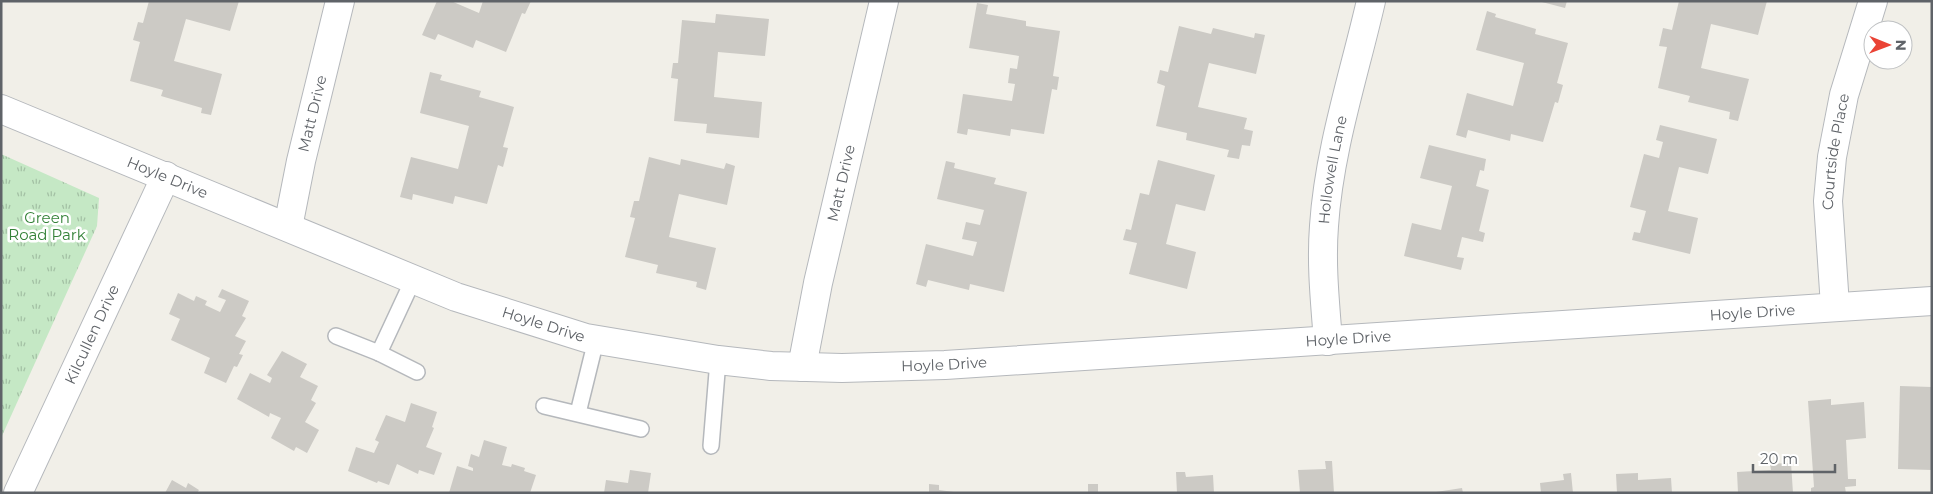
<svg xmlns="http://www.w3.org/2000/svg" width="1933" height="494" font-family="Montserrat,sans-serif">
	<defs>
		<pattern id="park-tufts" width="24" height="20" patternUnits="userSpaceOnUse" patternTransform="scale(1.25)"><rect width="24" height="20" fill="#c5e8c5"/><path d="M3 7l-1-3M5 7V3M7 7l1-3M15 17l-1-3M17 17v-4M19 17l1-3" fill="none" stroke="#a3c0a4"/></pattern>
	</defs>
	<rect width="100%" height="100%" fill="#f1efe8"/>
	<polygon fill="url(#park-tufts)" points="1,154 99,198 97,226 1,438"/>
	<g fill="#cccac5">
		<polygon points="149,1 239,1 230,31 186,19 174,61 222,74 211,115 201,113 202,108 161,96 163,90 130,81 140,42 133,40 138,22 143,23"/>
		<polygon points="437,1 451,1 479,13 483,1 531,1 525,14 522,13 506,52 476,40 473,48 438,34 435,40 422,35"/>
		<polygon points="1538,1 1567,1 1565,8"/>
		<polygon points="1679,1 1767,1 1758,35 1711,24 1701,68 1749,79 1738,121 1729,119 1730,112 1688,102 1690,96 1658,88 1667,47 1659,46 1663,28 1672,30"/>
		<polygon points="977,3 988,5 986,14 1026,21 1026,26 1060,31 1053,76 1059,77 1057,90 1052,89 1044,134 1011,129 1010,136 968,129 967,135 957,133 963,94 1012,101 1015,84 1008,83 1010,68 1017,69 1019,56 969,48"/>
		<polygon points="1487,11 1496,14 1495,17 1536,29 1535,34 1568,43 1557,83 1563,85 1558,103 1555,102 1543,142 1511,134 1510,141 1468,130 1466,138 1456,135 1467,93 1513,106 1524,63 1476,50"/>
		<polygon points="716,14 769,19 765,56 718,52 714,97 762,102 759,138 706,133 707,124 674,121 678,79 671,78 673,63 678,63 682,20 715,23"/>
		<polygon points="1179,26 1211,34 1213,28 1254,38 1255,33 1265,35 1256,74 1209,63 1198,107 1247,118 1244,129 1253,131 1250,146 1242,145 1239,159 1227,157 1229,150 1186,140 1187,133 1156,126 1165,86 1157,83 1160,70 1168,72"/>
		<polygon points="430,72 442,75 440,80 481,91 479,97 514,107 503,147 508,148 503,167 498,165 487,204 455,196 453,204 413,194 412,200 400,197 411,157 458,169 469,126 420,113"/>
		<polygon points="1660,125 1717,139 1708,174 1679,167 1668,211 1698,218 1690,254 1632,240 1634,232 1640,233 1646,211 1630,207 1644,154 1659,158 1663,142 1656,140"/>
		<polygon points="1429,145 1486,159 1484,171 1480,170 1476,186 1489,190 1479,231 1485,233 1483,242 1462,237 1457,257 1464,258 1461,270 1404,256 1412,223 1441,230 1452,186 1420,178"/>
		<polygon points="649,157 680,165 681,159 724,169 726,163 735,166 727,205 679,194 669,237 716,248 706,290 696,287 697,282 656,273 658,265 625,257 635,218 630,217 634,201 639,201"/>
		<polygon points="1158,160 1215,175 1205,211 1176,204 1166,244 1196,252 1187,289 1129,274 1137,243 1123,240 1126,229 1131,230 1140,193 1149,195"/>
		<polygon points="946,161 955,163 954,168 996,178 994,184 1027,192 1004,292 970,284 969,290 928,280 926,287 916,284 926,244 973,256 977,242 962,239 966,222 980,225 984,210 937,199"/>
		<polygon points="222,289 249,301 242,316 246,318 235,336 246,341 239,354 243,355 237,367 234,366 226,383 204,373 210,358 171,340 180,319 169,314 178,293 194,301 196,296 207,301 205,305 220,312 226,300 218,297"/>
		<polygon points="282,351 307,364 300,377 318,386 311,400 316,403 305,422 319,430 307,453 296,447 294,451 271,438 281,418 270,413 269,417 237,399 250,373 270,383 272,378 267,375"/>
		<polygon points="1900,386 1932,387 1932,470 1898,469"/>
		<polygon points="1831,399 1831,405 1864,402 1866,438 1846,440 1848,479 1856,479 1856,486 1845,487 1846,493 1811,493 1811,488 1814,487 1808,401"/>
		<polygon points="411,403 437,412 432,427 434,428 426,447 442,453 434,475 419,470 418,474 397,464 389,485 378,481 377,483 348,471 356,447 374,453 379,442 375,440 386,415 405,422"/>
		<polygon points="484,440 507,447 502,465 511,467 512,464 525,468 524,471 536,475 530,493 449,493 457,466 473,471 473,468 468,466 471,454 479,457"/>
		<polygon points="1325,461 1332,461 1334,493 1300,493 1298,470 1326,469"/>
		<polygon points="1791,463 1793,493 1738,493 1737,472 1771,470 1770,464"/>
		<polygon points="630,470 651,473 648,493 604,493 606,480 628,483"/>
		<polygon points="1176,472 1185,472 1186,477 1213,475 1214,493 1177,493"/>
		<polygon points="1571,473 1573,493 1541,493 1540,483 1564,480 1563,474"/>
		<polygon points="1638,473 1638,480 1671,478 1672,493 1617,493 1616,474"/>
		<polygon points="172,480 186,488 188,483 199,490 197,493 165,493"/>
		<polygon points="929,484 939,485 939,490 961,493 929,493"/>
		<rect x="1088" y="484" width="10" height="9"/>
		<polygon points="1462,488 1463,493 1437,493 1436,492"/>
	</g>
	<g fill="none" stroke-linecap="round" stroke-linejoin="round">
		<g stroke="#b5b8bc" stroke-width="18">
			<g id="lane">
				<polyline points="336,336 379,353 417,372"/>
				<polyline points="379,353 413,280"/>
				<polyline points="544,406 641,429"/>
				<polyline points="578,413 596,340"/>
				<polyline points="711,446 718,360"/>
			</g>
		</g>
		<g stroke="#b5b8bc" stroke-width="30">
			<g id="street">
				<path id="s1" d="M1,109L456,297L586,338L718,360L771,366L842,368L945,365L1932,301"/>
				<path id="s2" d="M288,227L301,161L340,1"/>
				<path id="s3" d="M1835,306L1828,201L1832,157L1844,95L1873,1"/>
				<path id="s4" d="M1328,341C1325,302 1321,264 1324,226C1329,150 1354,75 1371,1"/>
				<path id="s5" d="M802,367L818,283L884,1"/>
				<path id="s6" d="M18,493L166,176"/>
			</g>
		</g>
		<use href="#lane" stroke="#fff" stroke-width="15"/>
		<use href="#street" stroke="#fff" stroke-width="28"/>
	</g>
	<g text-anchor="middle" stroke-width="5" stroke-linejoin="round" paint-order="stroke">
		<g font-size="15" fill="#5f6368" stroke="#fff">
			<text dy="5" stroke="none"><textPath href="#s2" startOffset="116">Matt Drive</textPath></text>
			<text dy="5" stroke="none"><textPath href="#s3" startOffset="155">Courtside Place</textPath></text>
			<text dy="5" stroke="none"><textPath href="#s4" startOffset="172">Hollowell Lane</textPath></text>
			<text dy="5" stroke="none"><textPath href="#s1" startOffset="180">Hoyle Drive</textPath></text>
			<text dy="5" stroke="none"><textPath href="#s5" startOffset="188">Matt Drive</textPath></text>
			<text dy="5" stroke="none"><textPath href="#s1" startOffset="1799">Hoyle Drive</textPath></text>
			<text dy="5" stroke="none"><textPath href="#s1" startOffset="584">Hoyle Drive</textPath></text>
			<text dy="5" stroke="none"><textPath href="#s6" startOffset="175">Kilcullen Drive</textPath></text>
			<text dy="5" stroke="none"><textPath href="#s1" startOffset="1394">Hoyle Drive</textPath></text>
			<text dy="5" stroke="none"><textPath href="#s1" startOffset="989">Hoyle Drive</textPath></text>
		</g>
		<g font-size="15" fill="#348238" stroke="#fff">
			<text x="47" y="223">Green<tspan x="47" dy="17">Road Park</tspan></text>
		</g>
	</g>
	<rect width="1933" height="494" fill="none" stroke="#5f6368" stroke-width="5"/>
	<g transform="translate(1888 45) rotate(91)"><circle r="24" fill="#ffffff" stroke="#bfc1c3"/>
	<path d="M0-4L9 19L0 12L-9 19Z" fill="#ea4335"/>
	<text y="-8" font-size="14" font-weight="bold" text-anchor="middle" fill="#5f6368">N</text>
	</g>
	<path d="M1753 464v8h82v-8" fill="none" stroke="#5f6368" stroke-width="2.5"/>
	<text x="1760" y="464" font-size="15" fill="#5f6368" stroke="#ffffff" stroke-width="4" paint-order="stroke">20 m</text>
</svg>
